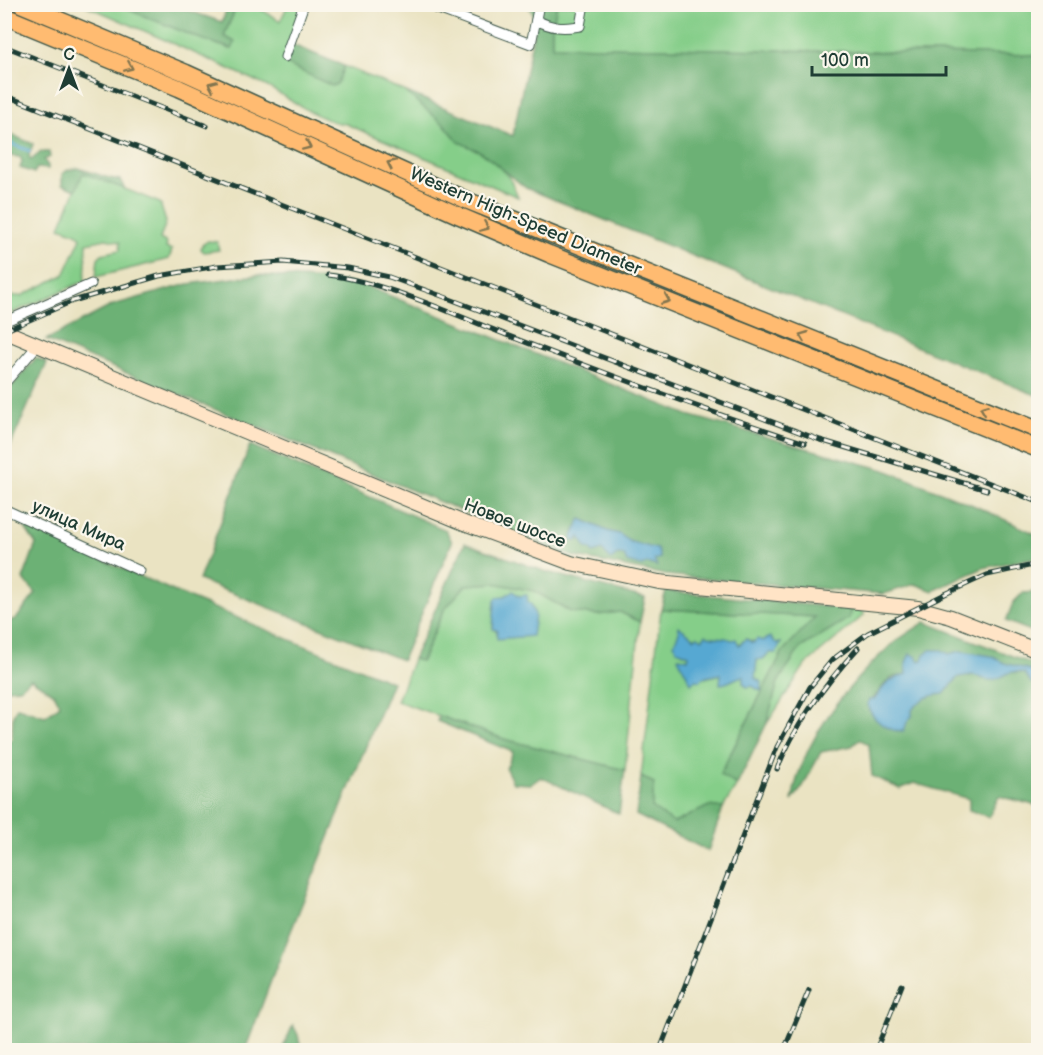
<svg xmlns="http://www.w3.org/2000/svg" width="1043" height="1055" font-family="'Balsamiq Sans',sans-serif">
	<rect width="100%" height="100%" fill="#fbf7ec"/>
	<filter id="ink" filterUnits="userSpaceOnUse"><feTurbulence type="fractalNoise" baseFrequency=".0167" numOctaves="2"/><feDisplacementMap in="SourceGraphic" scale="12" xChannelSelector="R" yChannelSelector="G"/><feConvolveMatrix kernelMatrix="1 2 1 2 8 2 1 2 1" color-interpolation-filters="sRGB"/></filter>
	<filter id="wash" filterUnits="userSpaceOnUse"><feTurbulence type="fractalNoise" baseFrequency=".008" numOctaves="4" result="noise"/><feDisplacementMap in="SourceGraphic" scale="24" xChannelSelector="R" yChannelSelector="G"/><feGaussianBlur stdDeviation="1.35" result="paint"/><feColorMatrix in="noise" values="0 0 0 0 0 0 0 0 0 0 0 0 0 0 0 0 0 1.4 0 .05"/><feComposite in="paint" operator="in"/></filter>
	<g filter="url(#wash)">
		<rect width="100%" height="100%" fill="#eae3c2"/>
		<g fill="#85ce89" stroke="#52865e" stroke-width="1.5" fill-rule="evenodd">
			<path d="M85,5H117L201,39L231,49L235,42L224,36L237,5H254L280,21L288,5H304L285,56L297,70L308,72L332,86L337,84L344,66L404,91L445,125L459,142L481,152L495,163L509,177L518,197L346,124C322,123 288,97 264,85C205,57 145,31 85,5Z"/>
			<polygon points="557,5 1038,5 1038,55 552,46 552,28"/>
			<polygon points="83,172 160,203 166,222 160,239 167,243 166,248 172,250 169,259 96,277 98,258 102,254 120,250 120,242 106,239 87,243 85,281 5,316 5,294 11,296 21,296 64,275 81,238 76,233 60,227"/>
			<polygon points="208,241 217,242 219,250 204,252 201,249 202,245"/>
			<path d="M494,583L534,591L571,612L597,615L620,612L640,622L625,770L504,739L397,701L413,659L422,661L444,610L465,585ZM505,596H519L528,602L498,633L493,628L495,601Z"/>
			<path d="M661,609L816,617L783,651L720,774L737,785L723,808L709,806L674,823L652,808L654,783L641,777ZM680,632L701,639L732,640L738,645L746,639C755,644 770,643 781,643L763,659H757L755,678L752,686L747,687L743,683L744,676L736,677L722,674L696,680L686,673L679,657L689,659V655L682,652L676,646Z"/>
			<polygon points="851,609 863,611 864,615 805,665 766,725 778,682 800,648 849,618"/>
		</g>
		<g fill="#6cb175" stroke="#467754" stroke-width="1.5" fill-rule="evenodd">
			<polygon points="117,5 172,5 222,22 228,5 237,5 224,36 235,42 232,49 201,39"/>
			<polygon points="528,5 557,5 552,28 552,46 1038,55 1038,396 526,188 481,152 459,142 445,125 404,91 513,136 536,20"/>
			<polygon points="290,44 344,66 337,84 332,86 288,65 285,56"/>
			<polygon points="12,135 33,144 29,156 31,160 41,152 49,152 50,157 44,160 48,166 48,169 37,168 34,173 20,168 22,161 20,157 11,156 5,159 5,136"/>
			<polygon points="78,168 109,178 120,180 125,189 83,173 76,190 62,185 62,174 68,170"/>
			<path d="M258,275L329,280L363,285L688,415L885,470L973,505L1038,535V557L983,568L933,591L915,584L884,594L666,575L572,556L46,340L113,305L188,284ZM581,519L607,531L619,534L631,542L657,549L654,563L627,562L624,555C605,556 591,536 572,537Z"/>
			<polygon points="36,358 47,363 5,458 5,394"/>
			<polygon points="250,445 446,530 452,542 402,660 199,580"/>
			<polygon points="23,525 187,597 392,682 274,973 245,1050 5,1050 5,747 12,738 13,715 17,707 45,716 60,705 54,694 31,679 20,688 5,689 5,623 17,618 36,593 23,579 36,544"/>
			<polygon points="465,543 544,571 645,598 640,622 620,612 597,615 571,612 534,591 494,583 466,585 444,610 421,661 413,659"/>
			<polygon points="666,591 851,609 849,618 800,648 778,682 766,725 737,785 720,775 783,651 815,617 661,609"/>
			<polygon points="1038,592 1038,634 1006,621 1013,603 1023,593"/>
			<path d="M925,622L1038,666V676L1030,670L1004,663L991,656L961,651L949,654C939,650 927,645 923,660L908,668V674C903,676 896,676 892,678C881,685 877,697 867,704C873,722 884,724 899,731L912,716V710C921,698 930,695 944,694L958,677L976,675C986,684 998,678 1008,672L1025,673L1031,683L1038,686V806L999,796L989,817L969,810V799L914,783L900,789L872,776L869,745L860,739L852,746L821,752L803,786L792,801C800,744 847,684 890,646C901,637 913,630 925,622Z"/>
			<polygon points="439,716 504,739 625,770 619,814 541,777 531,784 513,783 506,769 513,752 437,721"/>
			<polygon points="641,777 654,783 652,808 674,823 709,806 723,808 708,851 636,815"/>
			<polygon points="293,1025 298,1035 301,1050 282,1050"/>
		</g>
		<g fill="#57a8d2" stroke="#3b7283" stroke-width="1.5">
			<path d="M581,519L607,531L619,534L631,542L657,549L660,558L654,560L657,566L647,563L642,566L627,562L624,555H617L611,560L602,550L593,553L591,549L586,548L580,537L577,541H573L572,537C577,532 576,525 581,519Z"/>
			<polygon points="513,591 519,596 527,595 528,602 531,604 535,615 532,636 497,639 497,630 493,629 495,601 497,597 505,596"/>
			<path d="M678,626L695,638L698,636L702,639L706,635C715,639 724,636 732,640L736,639L739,645L746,639L753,643L757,639L763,641L770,637L776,643H781L776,653H769L763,659L757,660L755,678L762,682L761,691L752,686L747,687L743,683L744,676C735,677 729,684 720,684L721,674L702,678L700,681L696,680L691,683L678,658L679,657L688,659L689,655L677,650L674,644L679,632Z"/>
			<path d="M930,650H942L949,654L961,651L991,656L1004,663L1030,670L1038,676V686L1031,683L1025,673C1004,668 1007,678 992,680C983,681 980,676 973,675C968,675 962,677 958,677L944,694C930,695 921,698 912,710V716L907,722L904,731C887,732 872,720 867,704L869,700L875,699C887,681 888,681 907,674L906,662L910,654L916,656L918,661L923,660L924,654Z"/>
		</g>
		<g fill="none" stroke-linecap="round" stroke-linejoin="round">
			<polyline stroke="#57a8d2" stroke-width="3" points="4,141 30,151"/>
		</g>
	</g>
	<g filter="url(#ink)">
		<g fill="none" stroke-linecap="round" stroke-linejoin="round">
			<g stroke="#3d5649" stroke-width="11">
				<g id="minor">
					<polyline points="425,4 531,44 539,4"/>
					<path d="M536,20C552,28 562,29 580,26L584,4"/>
					<polyline points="285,57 304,4"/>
					<polyline points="4,322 91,284"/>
					<polyline points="4,384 37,346"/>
					<polyline points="4,509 140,571"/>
				</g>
			</g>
			<g stroke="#3d5649" stroke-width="16">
				<polyline id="secondary" points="4,331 464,523 571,563 659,582 918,608 951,617 1038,651"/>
			</g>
			<g stroke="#3d5649" stroke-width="19">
				<g id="motorway">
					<polyline points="21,4 186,73 466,200 1038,430"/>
					<polyline points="4,16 179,88 460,216 549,254 1038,449"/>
				</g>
			</g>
			<use href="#minor" stroke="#fff" stroke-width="9"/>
			<use href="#secondary" stroke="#ffe4c6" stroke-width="14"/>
			<use href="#motorway" stroke="#ffbb71" stroke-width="16"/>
			<g stroke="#1f3d34" stroke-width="5">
				<g id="rail">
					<polyline points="4,46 207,126"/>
					<polyline points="4,95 1038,502"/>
					<path d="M328,275C385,282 455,315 509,336C607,374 705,411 805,443"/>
					<polyline points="4,331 73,301 159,276 217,266 283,262 348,268 389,277 442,296 820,440 987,490"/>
					<path d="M777,769C796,723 825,684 858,648"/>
					<polyline points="660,1050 777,747 810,687 832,660 868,633 945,594 987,575 1038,564"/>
					<polyline points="784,1050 809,990"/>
					<polyline points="876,1050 902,985"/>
				</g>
			</g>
			<use href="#rail" stroke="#fbf7ec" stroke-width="3" stroke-dasharray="9" stroke-linecap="butt"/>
		</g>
		<defs><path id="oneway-chevron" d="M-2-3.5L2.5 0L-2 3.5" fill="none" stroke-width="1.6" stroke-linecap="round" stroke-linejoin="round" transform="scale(1.5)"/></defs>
		<g stroke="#84764f">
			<use href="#oneway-chevron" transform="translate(129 67) rotate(23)"/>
			<use href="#oneway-chevron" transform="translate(212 85) rotate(-156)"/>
			<use href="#oneway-chevron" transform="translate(307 146) rotate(24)"/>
			<use href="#oneway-chevron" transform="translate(391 164) rotate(-155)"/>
			<use href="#oneway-chevron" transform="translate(485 227) rotate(23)"/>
			<use href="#oneway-chevron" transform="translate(666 300) rotate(22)"/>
			<use href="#oneway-chevron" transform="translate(803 336) rotate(-158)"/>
			<use href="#oneway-chevron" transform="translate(984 409) rotate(-158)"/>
		</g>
	</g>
	<g text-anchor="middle" stroke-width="4.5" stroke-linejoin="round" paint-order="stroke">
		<g font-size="18" fill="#1f3d34" stroke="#fbf7ec">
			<text transform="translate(526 221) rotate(23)" y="6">Western High-Speed Diameter</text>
			<text transform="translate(515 523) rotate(21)" y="6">Новое шоссе</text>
			<text transform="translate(79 525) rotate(24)" y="6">улица Мира</text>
		</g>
	</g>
	<rect width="1043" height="1055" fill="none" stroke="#fbf7ec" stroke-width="24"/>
	<g transform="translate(69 69)" stroke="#fbf7ec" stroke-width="4.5" paint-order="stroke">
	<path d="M0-4.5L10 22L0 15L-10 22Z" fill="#1f3d34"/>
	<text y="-9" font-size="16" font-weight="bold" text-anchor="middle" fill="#1f3d34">С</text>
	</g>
	<path d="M812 66v9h134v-9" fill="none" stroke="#1f3d34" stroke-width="3"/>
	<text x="821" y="66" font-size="18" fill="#1f3d34" stroke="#fbf7ec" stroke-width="4.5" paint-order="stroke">100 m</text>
</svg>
